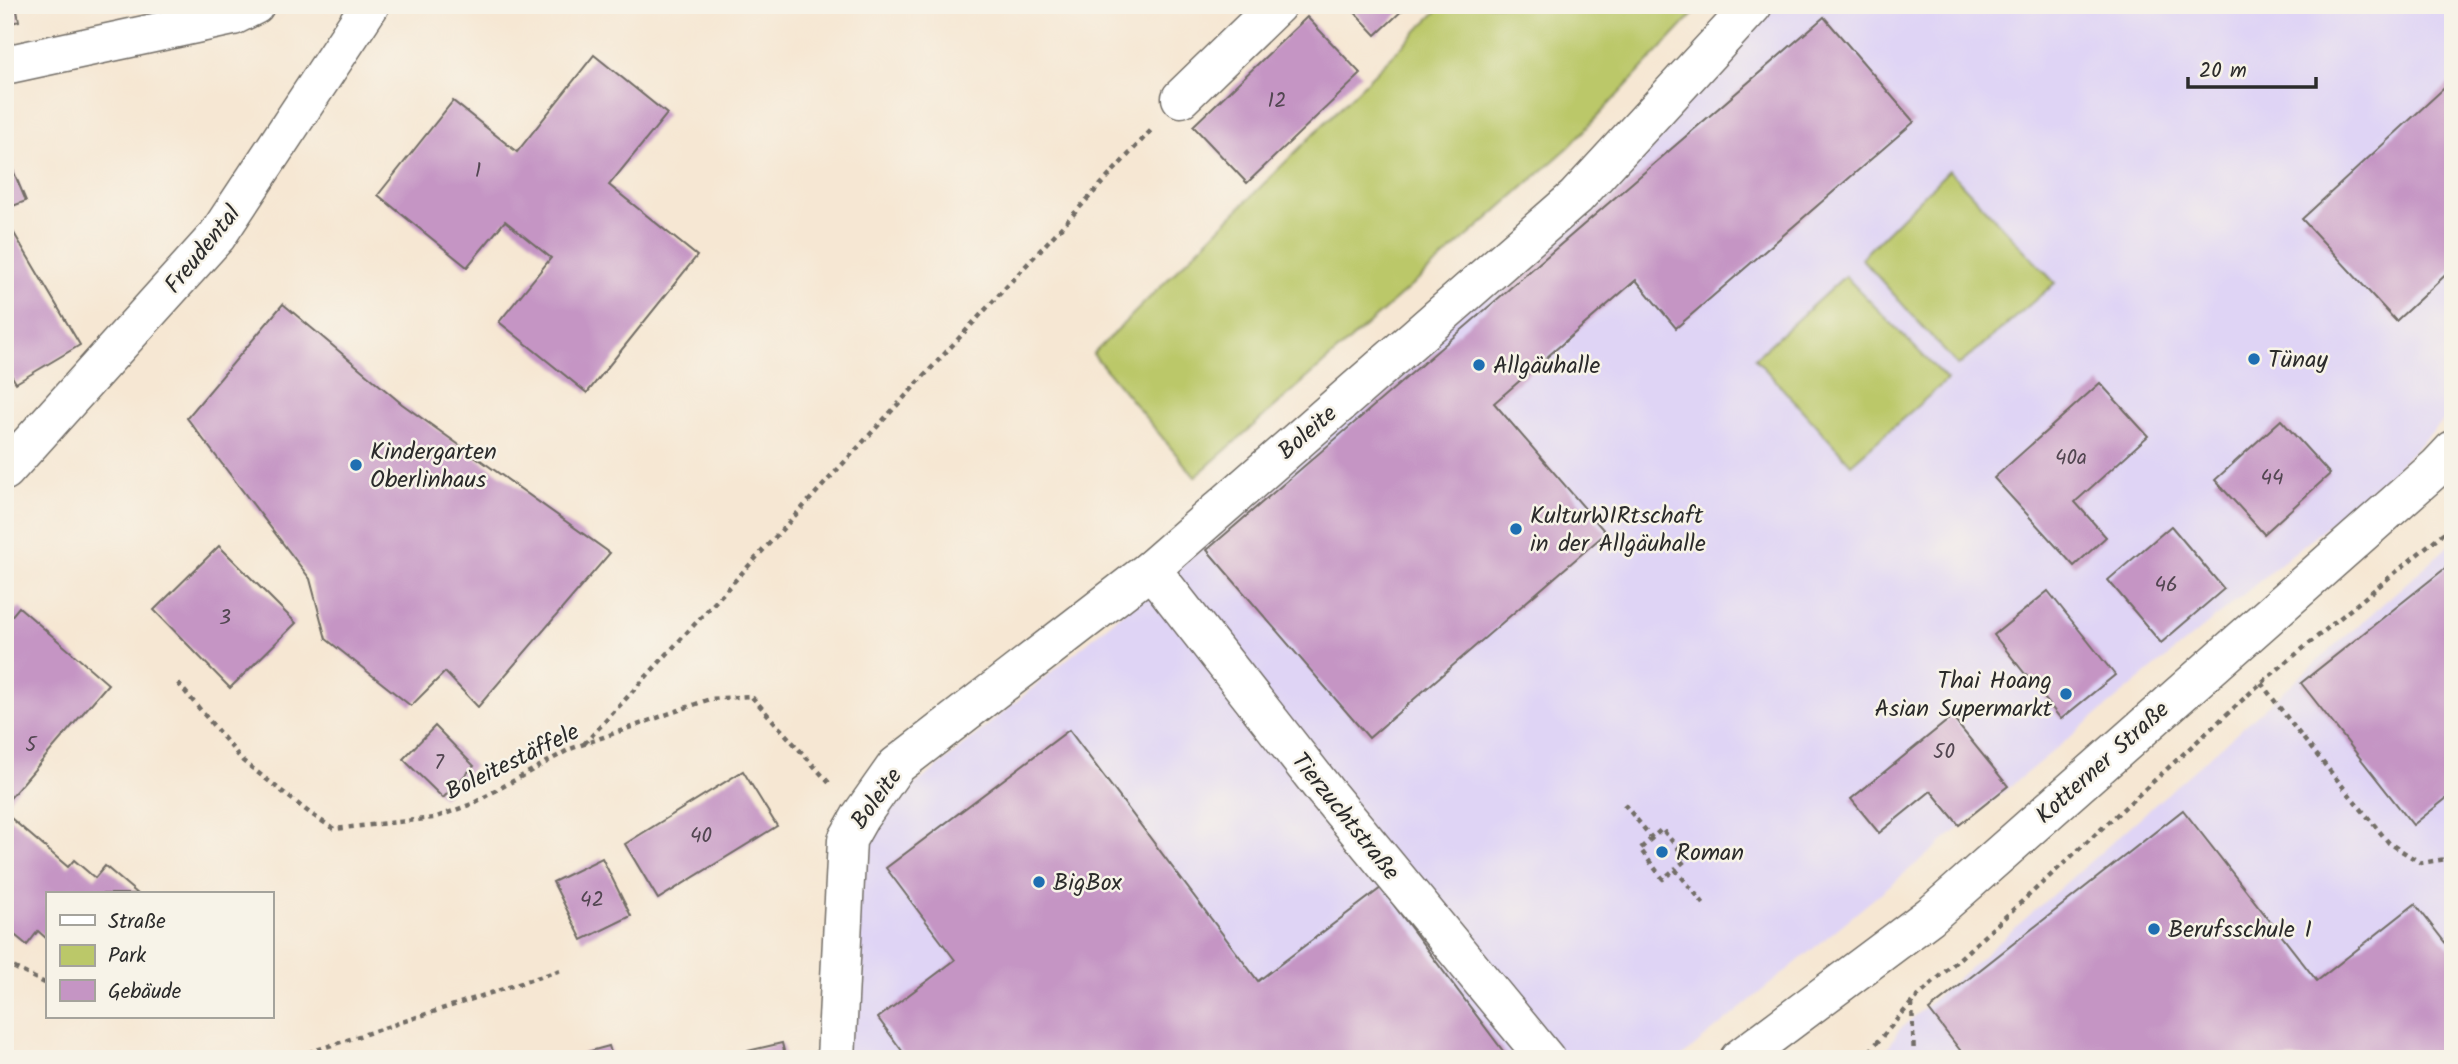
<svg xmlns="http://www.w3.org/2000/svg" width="2458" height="1064" font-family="Kalam,sans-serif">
	<rect width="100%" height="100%" fill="#f7f3e8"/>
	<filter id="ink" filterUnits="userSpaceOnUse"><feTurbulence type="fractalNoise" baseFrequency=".0143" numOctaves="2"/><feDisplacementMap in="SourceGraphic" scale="14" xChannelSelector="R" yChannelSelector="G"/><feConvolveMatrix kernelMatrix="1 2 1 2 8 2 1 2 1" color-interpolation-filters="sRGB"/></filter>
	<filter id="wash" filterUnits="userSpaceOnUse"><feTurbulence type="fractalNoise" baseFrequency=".00686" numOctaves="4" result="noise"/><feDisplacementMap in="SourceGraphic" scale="28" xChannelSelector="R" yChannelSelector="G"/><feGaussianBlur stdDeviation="1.57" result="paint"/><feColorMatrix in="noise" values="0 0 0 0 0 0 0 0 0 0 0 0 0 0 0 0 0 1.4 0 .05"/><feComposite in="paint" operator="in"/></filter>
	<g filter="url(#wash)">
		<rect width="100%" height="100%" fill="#f6e7d3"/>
		<g fill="#dfd4f5">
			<polygon points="1777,5 2453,5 2453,411 2392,472 1679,1059 840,1059 868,814 927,776 1173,571 1576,209"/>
			<polygon points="2453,542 2453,1059 1881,1059 1899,1030"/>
		</g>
		<g fill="#bbc869" stroke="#737a4a" stroke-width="2">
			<polygon points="1443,5 1702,5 1569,147 1195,477 1093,354"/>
			<polygon points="1949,170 2055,283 1958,366 1861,258"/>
			<polygon points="1845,276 1947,380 1851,464 1755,358"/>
		</g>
		<g id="blocks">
			<g fill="#c595c4">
				<polygon points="5,5 16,5 19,21 5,25"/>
				<polygon points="1348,5 1408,5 1376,35"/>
				<polygon points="1307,17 1361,74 1247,183 1193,126"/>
				<polygon points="1824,17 1914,122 1676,328 1636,280 1494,403 1606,533 1369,738 1207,550"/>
				<polygon points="594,55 667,114 609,185 697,256 587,393 499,322 551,258 505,221 467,267 378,195 453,101 517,152"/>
				<polygon points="2453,80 2453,268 2396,321 2302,219"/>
				<polygon points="5,151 26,201 5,209"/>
				<polygon points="5,218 80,345 16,383 5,365"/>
				<polygon points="283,304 402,404 610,553 478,707 445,672 411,706 326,639 310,579 187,418"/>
				<polygon points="2100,383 2148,436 2075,502 2106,537 2074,566 1994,478"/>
				<polygon points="2281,420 2330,474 2264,534 2215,480"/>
				<polygon points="2171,526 2224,589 2161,643 2108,580"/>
				<polygon points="219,546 296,623 230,688 154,610"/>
				<polygon points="2453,562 2453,793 2413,825 2301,683"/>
				<polygon points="2048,591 2115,675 2061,719 1994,635"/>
				<polygon points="19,607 108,684 5,804 5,624"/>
				<polygon points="1952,717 2008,786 1959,825 1931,791 1879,833 1851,799"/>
				<polygon points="435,726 474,766 443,798 403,759"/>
				<polygon points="1069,730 1258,981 1381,888 1509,1059 908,1059 878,1018 955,960 886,868"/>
				<polygon points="743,771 777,826 658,899 625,844"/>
				<polygon points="2183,810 2317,981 2415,904 2453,953 2453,1059 1967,1059 1929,1010"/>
				<polygon points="5,813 68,867 74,860 95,878 105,866 138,894 47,894 47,939 38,931 27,945 5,927"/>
				<polygon points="602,858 631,916 582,940 553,882"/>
				<polygon points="782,1043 786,1059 719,1059 718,1058"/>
				<polygon points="609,1046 613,1059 565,1059 565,1058"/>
			</g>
		</g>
	</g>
	<g filter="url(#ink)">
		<use href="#blocks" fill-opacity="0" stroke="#726d66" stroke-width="2"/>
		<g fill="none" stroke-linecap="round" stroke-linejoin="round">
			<g stroke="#726d66" stroke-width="41">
				<g id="minor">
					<polyline points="5,65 233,16 255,5"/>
					<polyline points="1181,98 1277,5"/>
					<polyline points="5,471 217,236 370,5"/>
					<polyline points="1151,569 1325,791 1546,1059"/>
					<polyline points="836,1059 847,840 860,817 896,766 1151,569 1576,197 1753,5"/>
					<polyline points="1739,1059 1930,916 2438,466 2453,450"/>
				</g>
			</g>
			<g stroke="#726d66" stroke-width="4.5" stroke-dasharray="5 5" stroke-linecap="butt">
				<polyline points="178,683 243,761 311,814 334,829 434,818 472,804 570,749 710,699 751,696 831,785"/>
				<polyline points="2261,683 2298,732 2389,843 2421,863 2453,858"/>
				<polyline points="584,744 1154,127"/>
				<polyline points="1624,804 1652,838 1662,829 1687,859 1675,869"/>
				<polyline points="1652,838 1640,849 1663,879 1675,869 1704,904"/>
				<polyline points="5,963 47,984"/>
				<polyline points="1912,1003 1914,1059"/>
				<polyline points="289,1059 564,969"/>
				<polyline points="1863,1059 1912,1002 2261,683 2453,525"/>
			</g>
			<use href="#minor" stroke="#fff" stroke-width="38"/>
		</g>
	</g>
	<g fill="#1f6fb2" stroke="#f7f3e8" stroke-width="2.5">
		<circle cx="2254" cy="359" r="7"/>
		<circle cx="1479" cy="365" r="7"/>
		<circle cx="356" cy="465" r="7"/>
		<circle cx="1516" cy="529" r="7"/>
		<circle cx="2066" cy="694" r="7"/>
		<circle cx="1662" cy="852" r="7"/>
		<circle cx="1039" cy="882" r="7"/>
		<circle cx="2154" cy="929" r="7"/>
	</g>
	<g text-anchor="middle" stroke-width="5" stroke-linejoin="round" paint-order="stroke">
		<g font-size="21" fill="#524651">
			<text x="1277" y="107">12</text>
			<text x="478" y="177">1</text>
			<text x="2071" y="464">40a</text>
			<text x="2272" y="484">44</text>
			<text x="2166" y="591">46</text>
			<text x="225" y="624">3</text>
			<text x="31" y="751">5</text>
			<text x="1944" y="758">50</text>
			<text x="439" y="769">7</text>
			<text x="701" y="842">40</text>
			<text x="592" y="906">42</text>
		</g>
		<g font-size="24" fill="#2b2b2b" stroke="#f7f3e8">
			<text transform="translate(202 249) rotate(-51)" y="8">Freudental</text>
			<text transform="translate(1307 432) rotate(-41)" y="8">Boleite</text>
			<text transform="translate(512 761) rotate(-26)" y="8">Boleitestäffele</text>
			<text transform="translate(2102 762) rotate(-42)" y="8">Kotterner Straße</text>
			<text transform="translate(876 798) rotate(-54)" y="8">Boleite</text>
			<text transform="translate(1346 816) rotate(51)" y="8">Tierzuchtstraße</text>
		</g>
		<g font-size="24" fill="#2b2b2b" stroke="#f7f3e8" text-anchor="start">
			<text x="2268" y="367">Tünay</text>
			<text x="1493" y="373">Allgäuhalle</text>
			<text x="370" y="459">Kindergarten<tspan x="370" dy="28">Oberlinhaus</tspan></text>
			<text x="1530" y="523">KulturWIRtschaft<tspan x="1530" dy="28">in der Allgäuhalle</tspan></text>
			<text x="2052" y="688" text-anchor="end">Thai Hoang<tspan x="2052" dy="28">Asian Supermarkt</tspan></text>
			<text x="1676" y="860">Roman</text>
			<text x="1053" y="890">BigBox</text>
			<text x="2168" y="937">Berufsschule I</text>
		</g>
	</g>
	<rect width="2458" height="1064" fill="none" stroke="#f7f3e8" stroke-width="28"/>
	<rect x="46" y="892" width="228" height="126" fill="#f7f3e8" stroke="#a5a39c" stroke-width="2"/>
	<rect x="60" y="915" width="35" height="10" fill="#ffffff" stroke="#a5a39c" stroke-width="2"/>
	<text x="108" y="928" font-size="21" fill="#2b2b2b">Straße</text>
	<rect x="60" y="945" width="35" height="21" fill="#bbc869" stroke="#a5a39c" stroke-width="2"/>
	<text x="108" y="962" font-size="21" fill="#2b2b2b">Park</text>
	<rect x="60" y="980" width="35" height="21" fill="#c595c4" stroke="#a5a39c" stroke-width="2"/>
	<text x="108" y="998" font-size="21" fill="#2b2b2b">Gebäude</text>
	<path d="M2188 77v10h128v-10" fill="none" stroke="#2b2b2b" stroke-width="3.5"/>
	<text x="2199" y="77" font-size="21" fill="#2b2b2b" stroke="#f7f3e8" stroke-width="5" paint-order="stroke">20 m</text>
</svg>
